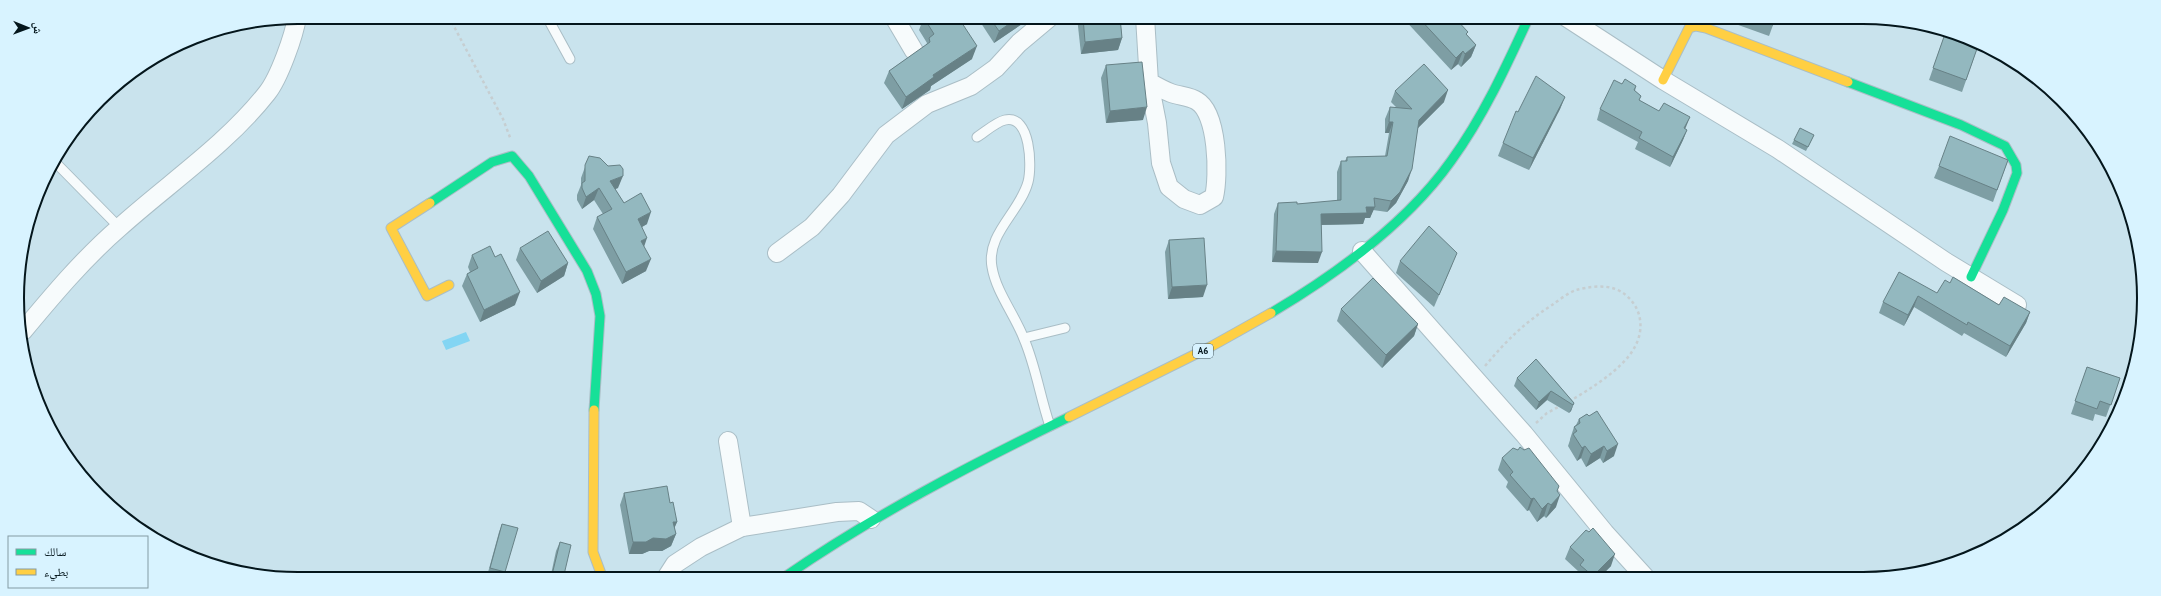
<svg xmlns="http://www.w3.org/2000/svg" width="2161" height="596" font-family="'PT Sans','Noto Naskh Arabic',sans-serif">
	<rect width="100%" height="100%" fill="#c9e3ed"/>
	<polygon fill="#83d5f3" points="466,332 470,341 446,350 442,341"/>
	<g fill="none" stroke-linecap="round" stroke-linejoin="round">
		<g stroke="#aabec6" stroke-width="11">
			<g id="lane">
				<polyline points="547,17 570,59"/>
				<path d="M977,137C985,132 996,122 1005,120C1031,114 1032,167 1028,182C1020,212 986,234 992,267C996,292 1015,315 1024,339C1036,367 1040,397 1050,426"/>
				<polyline points="54,161 119,227"/>
				<polyline points="1024,338 1065,328"/>
			</g>
		</g>
		<g stroke="#aabec6" stroke-width="20">
			<g id="street">
				<polyline points="894,17 914,51"/>
				<path d="M1145,17L1149,82L1157,123L1161,163L1169,187L1184,199L1200,205L1214,197C1219,176 1218,113 1197,101C1190,96 1179,96 1171,93C1163,90 1156,86 1149,82"/>
				<polyline points="1566,17 1663,80 1778,149 1946,262 2017,305"/>
				<polyline points="1362,251 1524,434 1605,533 1645,577"/>
				<polyline points="777,253 812,227 841,195 886,135 927,104 971,86 996,68 1019,43 1050,17"/>
				<path d="M23,331C53,295 84,258 120,227C169,183 226,145 267,93C279,78 294,36 297,17"/>
				<polyline points="728,441 742,527"/>
				<polyline points="666,578 675,564 701,547 742,527 837,512 859,511 871,519"/>
			</g>
		</g>
		<g stroke="#aabec6" stroke-width="11">
			<g id="fast">
				<polyline points="1848,82 1961,125 2005,146 2016,165 2017,173 2003,210 1971,277"/>
				<polyline points="430,203 492,162 512,156 529,176 587,271 596,294 600,316 594,410"/>
				<path d="M1271,313C1335,275 1407,223 1451,161C1483,117 1506,67 1529,17"/>
				<path d="M783,578C874,515 970,465 1069,417"/>
			</g>
		</g>
		<g stroke="#aabec6" stroke-width="11">
			<g id="slow">
				<polyline points="1663,80 1689,28 1696,26 1706,28 1848,82"/>
				<polyline points="430,203 391,228 427,296 449,285"/>
				<polyline points="594,410 593,552 603,579"/>
				<polyline points="1069,417 1212,346 1271,313"/>
			</g>
		</g>
		<g stroke="#c6ced1" stroke-width="2.5" stroke-dasharray="3 3" stroke-linecap="butt">
			<polyline points="449,17 503,119 511,140"/>
			<path d="M1485,366C1508,339 1523,324 1552,305C1559,300 1568,293 1576,290C1588,287 1605,284 1618,290C1641,302 1647,328 1633,350C1621,370 1590,389 1570,401"/>
			<polyline points="1536,423 1547,413 1562,405"/>
		</g>
		<use href="#lane" stroke="#f7fbfc" stroke-width="9"/>
		<use href="#street" stroke="#f7fbfc" stroke-width="18"/>
		<use href="#fast" stroke="#16e098" stroke-width="9"/>
		<use href="#slow" stroke="#ffcf43" stroke-width="9"/>
	</g>
	<g fill="#7e9ea4">
		<polygon points="924,17 958,17 972,59 931,86 930,90 902,109 884,83 889,71 926,45 927,43 919,30"/>
		<polygon points="977,17 1025,17 1022,24 994,43"/>
		<polygon points="1077,17 1120,17 1122,38 1118,50 1081,54"/>
		<polygon points="1402,17 1454,17 1467,35 1476,45 1471,57 1461,67 1458,64 1451,70"/>
		<polygon points="1716,17 1776,17 1769,36"/>
		<polygon points="1946,31 1979,43 1962,92 1929,80"/>
		<polygon points="1106,65 1143,120 1106,123 1101,78"/>
		<polygon points="1622,84 1636,86 1635,91 1641,96 1639,100 1687,130 1683,140 1670,167 1635,149 1638,142 1597,120 1600,109"/>
		<polygon points="1395,91 1444,102 1418,128 1408,181 1396,203 1387,212 1373,210 1370,218 1365,218 1363,224 1321,225 1318,263 1272,262 1274,214 1278,203 1297,204 1337,201 1337,172 1341,161 1345,161 1347,157 1385,156 1389,133 1385,133 1385,119 1390,107 1397,108 1391,102"/>
		<polygon points="1565,97 1560,109 1529,170 1498,156 1503,143 1518,112"/>
		<polygon points="1814,135 1806,151 1792,144 1794,140"/>
		<polygon points="589,156 618,188 615,189 624,203 647,224 642,227 646,271 622,284 593,229 597,217 603,214 594,200 582,209 577,200 577,195 581,185 581,178"/>
		<polygon points="2008,160 1993,202 1934,178 1939,166"/>
		<polygon points="1169,240 1203,297 1168,299 1165,252"/>
		<polygon points="520,248 568,263 564,276 537,293 516,260"/>
		<polygon points="472,255 515,305 480,322 462,286 467,274 470,272 468,267"/>
		<polygon points="1400,261 1452,265 1434,307 1396,273"/>
		<polygon points="1950,283 1999,305 2030,312 2026,323 2006,357 1964,333 1962,336 1914,307 1904,326 1879,313 1883,302 1937,293"/>
		<polygon points="1341,309 1418,324 1414,336 1382,368 1337,321"/>
		<polygon points="1536,359 1574,403 1571,411 1569,413 1547,400 1536,410 1514,386 1517,378"/>
		<polygon points="2087,367 2120,378 2106,417 2095,414 2093,421 2071,414"/>
		<polygon points="1587,414 1614,456 1603,463 1600,458 1586,467 1581,458 1577,461 1568,446 1570,440 1570,439 1574,427 1576,425 1579,419"/>
		<polygon points="1502,458 1559,486 1557,491 1556,507 1546,518 1544,516 1537,522 1529,510 1527,511 1506,487 1508,482 1498,470"/>
		<polygon points="624,493 670,503 677,522 674,528 676,534 671,546 662,551 649,551 642,554 629,554 620,505"/>
		<polygon points="502,524 505,572 503,579 496,579 487,576 499,532"/>
		<polygon points="560,542 563,579 550,579 556,551"/>
		<polygon points="1570,547 1611,566 1600,577 1575,577 1578,571 1565,559"/>
	</g>
	<g fill="#678186">
		<polygon points="1019,17 1025,17 1022,24 994,43 999,31"/>
		<polygon points="1122,38 1118,50 1081,54 1085,42"/>
		<polygon points="1476,45 1471,57 1461,67 1465,54"/>
		<polygon points="977,46 972,59 931,86 930,90 902,109 906,97 933,75"/>
		<polygon points="1463,51 1458,64 1451,70 1456,58"/>
		<polygon points="1448,90 1444,102 1415,131 1419,120"/>
		<polygon points="1565,97 1560,109 1529,170 1533,158"/>
		<polygon points="1147,107 1143,120 1106,123 1110,111"/>
		<polygon points="1690,117 1686,127 1680,139 1684,128"/>
		<polygon points="1389,122 1393,122 1389,133 1385,133"/>
		<polygon points="1687,130 1683,140 1670,167 1673,157"/>
		<polygon points="1412,169 1408,181 1396,203 1387,212 1391,201"/>
		<polygon points="623,176 618,188 605,193 610,181"/>
		<polygon points="599,188 594,200 582,209 586,197"/>
		<polygon points="1366,207 1375,207 1370,218 1365,218 1363,224 1317,225 1321,214"/>
		<polygon points="651,212 647,224 633,232 638,219"/>
		<polygon points="647,238 643,250 641,241"/>
		<polygon points="1276,251 1322,252 1318,263 1272,262"/>
		<polygon points="651,259 646,271 622,284 626,272"/>
		<polygon points="568,263 564,276 537,293 541,281"/>
		<polygon points="1207,285 1203,297 1168,299 1172,287"/>
		<polygon points="520,292 515,305 480,322 484,310"/>
		<polygon points="1918,296 1914,307 1904,326 1908,315"/>
		<polygon points="2030,312 2026,323 2006,357 2010,346"/>
		<polygon points="1418,324 1414,336 1382,368 1386,355"/>
		<polygon points="1551,391 1547,400 1536,410 1539,402"/>
		<polygon points="1574,403 1571,411 1569,413"/>
		<polygon points="1618,444 1614,456 1603,463 1607,451"/>
		<polygon points="1585,446 1581,458 1577,461 1582,448"/>
		<polygon points="1604,446 1600,458 1586,467 1591,454"/>
		<polygon points="1560,495 1556,507 1546,518 1551,505"/>
		<polygon points="1534,498 1529,510 1527,511 1531,499"/>
		<polygon points="1548,503 1544,516 1537,522 1542,509"/>
		<polygon points="673,522 677,522 672,534"/>
		<polygon points="676,534 671,546 662,551 649,551 642,554 629,554 633,542"/>
		<polygon points="1615,554 1611,566 1600,577 1592,577"/>
	</g>
	<g fill="#93b8bf" stroke="#678186">
		<polygon points="925,17 958,17 977,46 933,75 934,77 906,97 889,71 930,42 929,38 934,34 924,18"/>
		<polygon points="989,17 1019,17 999,31"/>
		<polygon points="1083,17 1120,17 1122,38 1085,42"/>
		<polygon points="1418,17 1454,17 1468,32 1466,34 1476,45 1465,54 1463,51 1456,58"/>
		<polygon points="1749,17 1776,17 1773,25"/>
		<polygon points="1946,31 1970,38 1979,43 1966,80 1933,68"/>
		<polygon points="1142,62 1147,107 1110,111 1106,65"/>
		<polygon points="1424,64 1448,90 1419,120 1412,169 1400,192 1391,201 1374,198 1375,207 1366,207 1367,213 1321,214 1322,252 1276,251 1278,203 1297,202 1297,204 1341,200 1341,161 1347,161 1347,157 1387,156 1393,122 1389,122 1390,107 1412,109 1395,91"/>
		<polygon points="1536,76 1565,97 1533,158 1503,143 1516,111 1518,112"/>
		<polygon points="1625,79 1636,86 1634,90 1641,96 1639,100 1659,111 1664,103 1690,117 1684,128 1687,130 1673,157 1639,138 1642,132 1600,109 1614,80 1622,84"/>
		<polygon points="1800,128 1814,135 1808,147 1794,140"/>
		<polygon points="1950,136 2008,160 1997,190 1939,166"/>
		<polygon points="589,156 600,158 608,166 620,165 623,169 623,176 610,181 624,203 641,193 651,212 638,219 647,238 641,241 651,259 626,272 597,217 612,209 599,188 586,197 582,188 582,183 585,181 585,165"/>
		<polygon points="1429,226 1457,253 1439,295 1400,261"/>
		<polygon points="548,231 568,263 541,281 520,248"/>
		<polygon points="1204,238 1207,285 1172,287 1169,240"/>
		<polygon points="490,246 495,257 501,254 520,292 484,310 467,274 478,268 472,255"/>
		<polygon points="1899,272 1937,293 1945,280 1950,283 1953,277 1999,305 2004,297 2030,312 2010,346 1968,322 1967,325 1918,296 1908,315 1883,302"/>
		<polygon points="1373,278 1418,324 1386,355 1341,309"/>
		<polygon points="1536,359 1574,403 1573,405 1551,391 1539,402 1517,378"/>
		<polygon points="2087,367 2120,378 2111,405 2100,401 2097,409 2075,401"/>
		<polygon points="1597,411 1618,444 1607,451 1604,446 1591,454 1585,446 1582,448 1573,434 1577,431 1574,427 1580,423 1579,419 1587,414 1589,416"/>
		<polygon points="1520,447 1524,450 1529,448 1559,486 1557,491 1560,495 1551,505 1548,503 1542,509 1534,498 1531,499 1510,475 1513,472 1502,458 1513,448 1518,450"/>
		<polygon points="667,486 670,503 673,502 677,522 673,522 676,534 666,539 653,538 646,542 633,542 624,493"/>
		<polygon points="502,524 518,528 505,572 490,568"/>
		<polygon points="1593,528 1615,554 1593,576 1580,565 1584,560 1570,547 1586,530 1589,532"/>
		<polygon points="560,542 571,545 563,579 551,579"/>
	</g>
	<g text-anchor="middle" stroke-width="3" stroke-linejoin="round" paint-order="stroke">
		<rect fill="#d8f3ff" stroke="#445860" stroke-width="1" x="1193" y="344" width="20" height="14" rx="3"/>
		<g font-size="9" font-weight="bold" fill="#04161c">
			<text x="1203" y="354">A6</text>
		</g>
	</g>
	<path d="M0 0H2161V596H0ZM298 24H1863A274 274 0 0 1 2137 298V298A274 274 0 0 1 1863 572H298A274 274 0 0 1 24 298V298A274 274 0 0 1 298 24Z" fill="#d8f3ff" fill-rule="evenodd"/>
	<path fill="none" stroke="#04161c" stroke-width="2" d="M298 24H1863A274 274 0 0 1 2137 298V298A274 274 0 0 1 1863 572H298A274 274 0 0 1 24 298V298A274 274 0 0 1 298 24Z"/>
	<rect x="8" y="536" width="140" height="52" fill="#d8f3ff" stroke="#839ba4"/>
	<rect x="16" y="549" width="20" height="6" fill="#16e098" stroke="#839ba4"/>
	<text x="44" y="556" font-size="12" fill="#04161c">سالك</text>
	<rect x="16" y="569" width="20" height="6" fill="#ffcf43" stroke="#839ba4"/>
	<text x="44" y="576" font-size="12" fill="#04161c">بطيء</text>
	<g transform="translate(28 28) rotate(91)" stroke="#d8f3ff" stroke-width="3" paint-order="stroke">
	<path d="M0-3L7 15L0 10L-7 15Z" fill="#04161c"/>
	<text y="-6" font-size="11" font-weight="bold" text-anchor="middle" fill="#04161c">ش</text>
	</g>
</svg>
